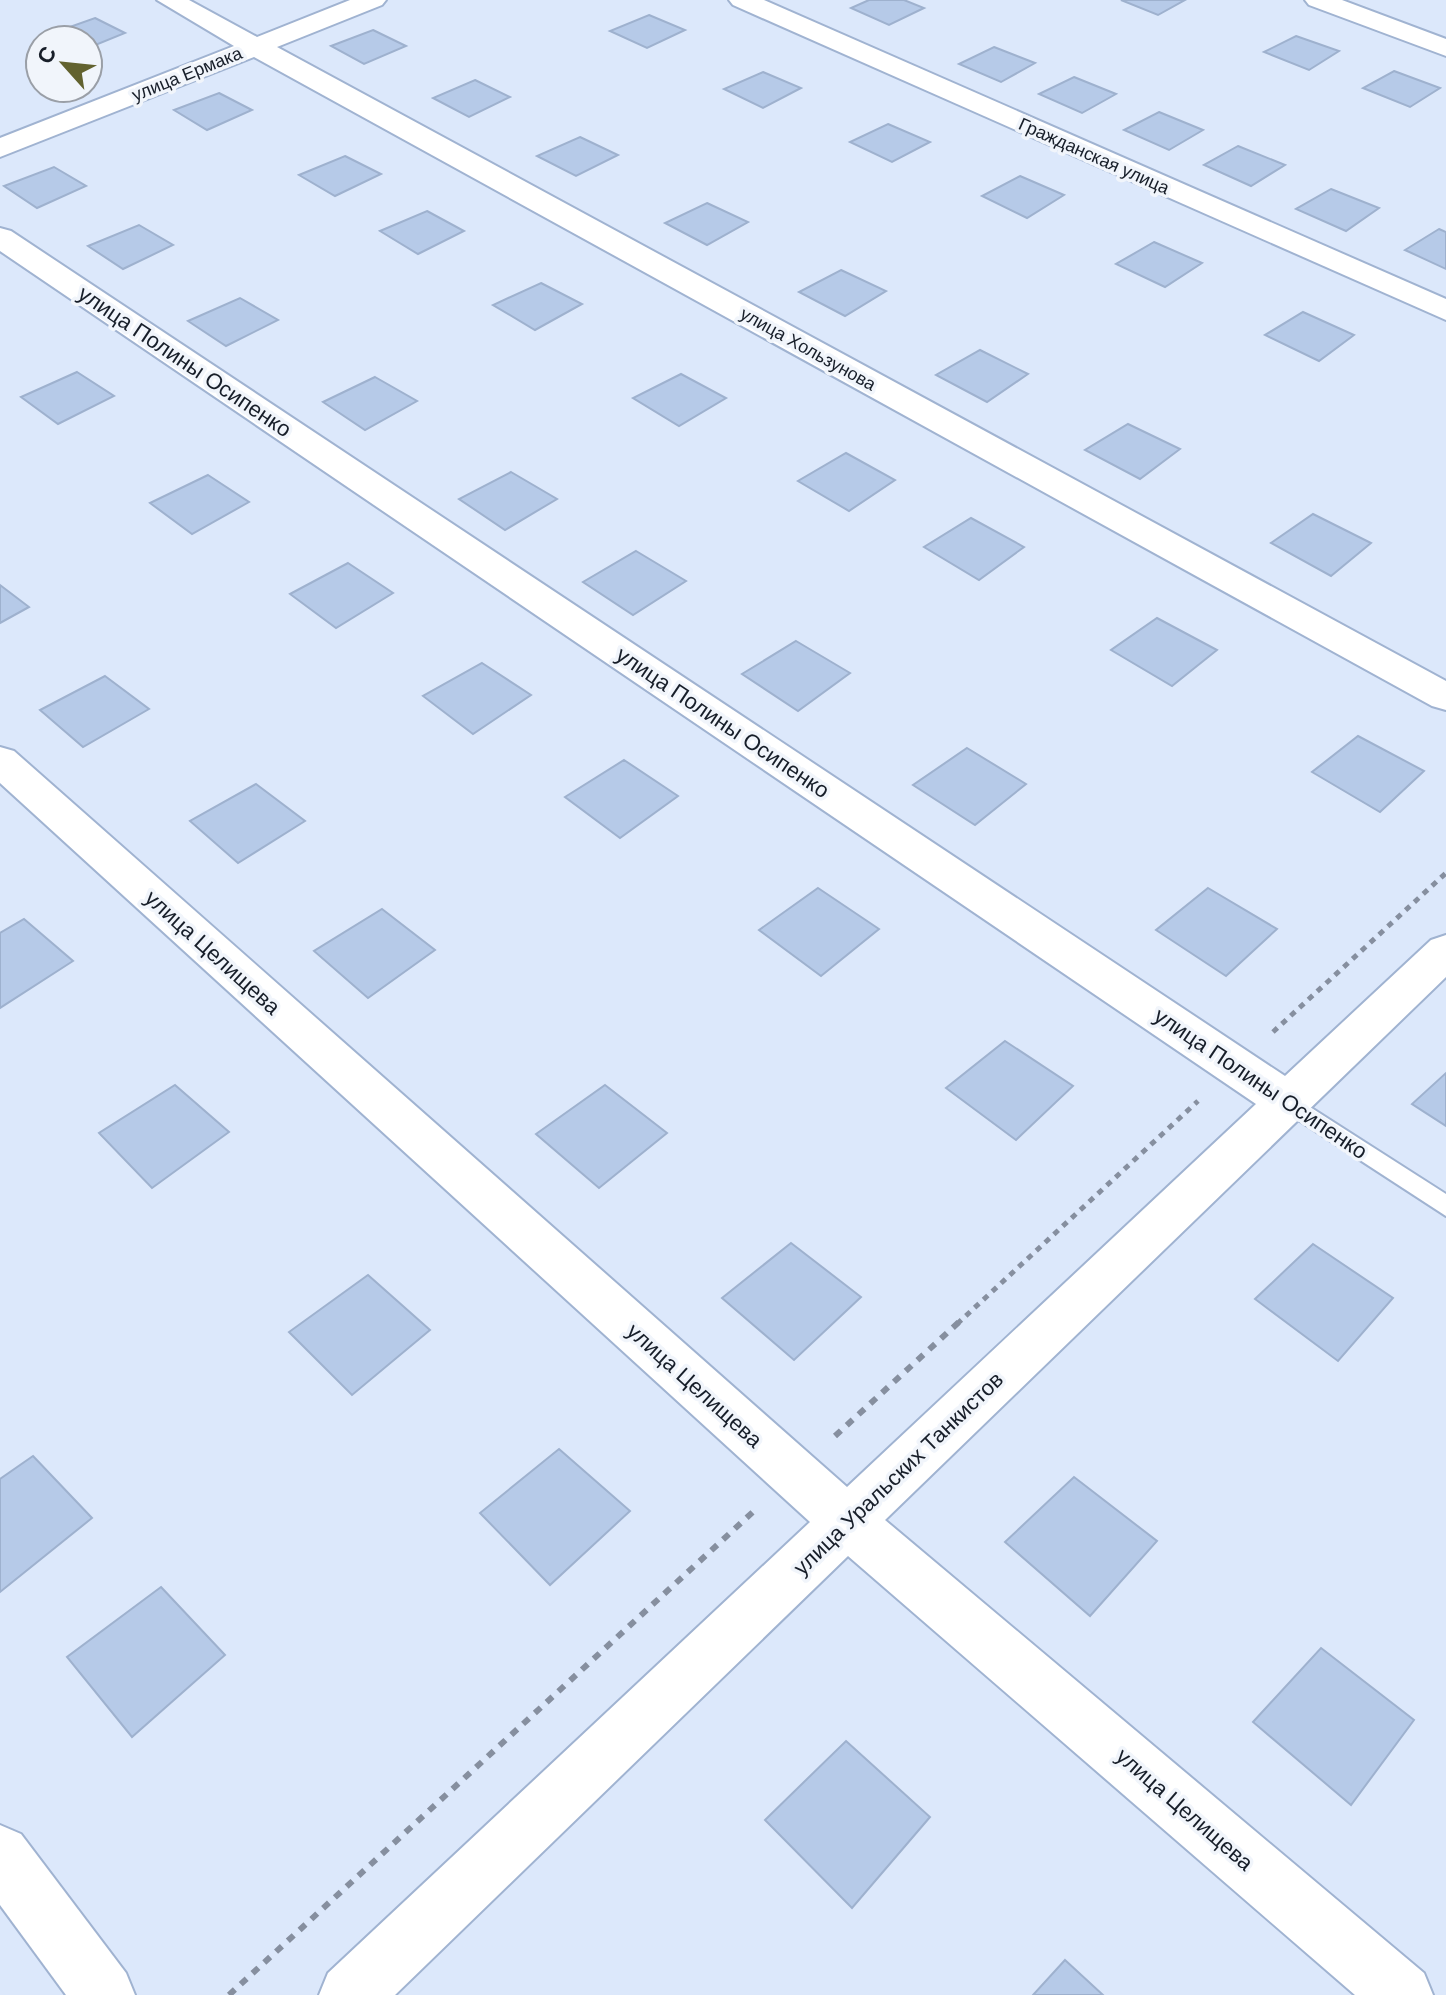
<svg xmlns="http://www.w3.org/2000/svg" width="1446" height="1995" font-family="'DM Sans',sans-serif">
	<rect width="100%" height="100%" fill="#dce8fb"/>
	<g fill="#b6cae8" stroke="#9eb1ce" stroke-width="2">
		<polygon points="869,0 904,0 924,8 889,25 851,8"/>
		<polygon points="1121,0 1185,0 1158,15"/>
		<polygon points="649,15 685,30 647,48 610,31"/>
		<polygon points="95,18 125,33 88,48 88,40 61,40 50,34"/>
		<polygon points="373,30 406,46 364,64 331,46"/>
		<polygon points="1296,36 1339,51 1309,70 1264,52"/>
		<polygon points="994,47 1035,63 1001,82 959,64"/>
		<polygon points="1394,71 1440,88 1410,107 1363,88"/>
		<polygon points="763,72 801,88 763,108 724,89"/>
		<polygon points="1074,77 1116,94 1082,113 1039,94"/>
		<polygon points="475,80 510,97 469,117 433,98"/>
		<polygon points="219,93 252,110 207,130 174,110"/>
		<polygon points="1159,112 1203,130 1169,150 1124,130"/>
		<polygon points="888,124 930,142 892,162 850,142"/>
		<polygon points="580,137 618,155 576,176 537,156"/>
		<polygon points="1238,146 1285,165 1251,186 1204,165"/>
		<polygon points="345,156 381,174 335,196 299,175"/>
		<polygon points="54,167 86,186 37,208 4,186"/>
		<polygon points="1020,176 1064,195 1027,218 982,196"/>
		<polygon points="1331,189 1379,208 1346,231 1296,209"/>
		<polygon points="707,203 748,222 707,245 665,223"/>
		<polygon points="427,211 464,231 418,254 380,231"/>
		<polygon points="139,225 173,245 123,269 88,246"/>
		<polygon points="1439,229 1446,232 1446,269 1405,250"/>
		<polygon points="1154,242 1202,263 1165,287 1116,264"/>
		<polygon points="841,270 886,291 845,316 799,292"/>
		<polygon points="541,283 582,304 535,330 493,305"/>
		<polygon points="240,298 278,320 226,346 188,321"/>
		<polygon points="1303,312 1354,335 1319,361 1265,335"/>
		<polygon points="980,350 1028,374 987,402 936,375"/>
		<polygon points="77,372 114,396 58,424 21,397"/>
		<polygon points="681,374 726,398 679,426 633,398"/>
		<polygon points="375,377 417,401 365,430 323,402"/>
		<polygon points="1128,424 1180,449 1140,479 1085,450"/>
		<polygon points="846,453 895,480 849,511 798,481"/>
		<polygon points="511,472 557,499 505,530 459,499"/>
		<polygon points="208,475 249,502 192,534 150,503"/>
		<polygon points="1313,514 1371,543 1331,576 1271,543"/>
		<polygon points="971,518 1024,547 979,580 924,547"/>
		<polygon points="636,551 686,581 633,615 583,582"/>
		<polygon points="348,563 393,593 336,628 290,594"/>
		<polygon points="0,585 29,607 0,623"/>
		<polygon points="1157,618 1217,650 1172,686 1111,650"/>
		<polygon points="796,641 850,673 798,711 742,674"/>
		<polygon points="482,663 531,695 473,734 423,696"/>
		<polygon points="105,676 149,709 83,747 40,710"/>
		<polygon points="1358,736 1424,771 1380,812 1312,772"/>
		<polygon points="967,748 1026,784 975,825 913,785"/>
		<polygon points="624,760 678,796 620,838 565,797"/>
		<polygon points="256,784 305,821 238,863 190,821"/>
		<polygon points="818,888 879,929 821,976 759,930"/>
		<polygon points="1208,888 1277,929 1226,976 1156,930"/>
		<polygon points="382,909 435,950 368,998 314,951"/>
		<polygon points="24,919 73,961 0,1008 0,933"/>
		<polygon points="1005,1041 1073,1086 1016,1140 946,1088"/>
		<polygon points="1446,1073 1446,1126 1412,1104"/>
		<polygon points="175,1085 229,1132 152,1188 99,1133"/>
		<polygon points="605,1085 667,1133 599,1188 536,1134"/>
		<polygon points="791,1243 861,1297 794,1360 722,1298"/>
		<polygon points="1313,1244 1393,1298 1338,1361 1255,1299"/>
		<polygon points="368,1275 430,1330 352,1395 289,1332"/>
		<polygon points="559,1449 630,1511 550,1585 480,1513"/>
		<polygon points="33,1456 92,1518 0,1592 0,1479"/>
		<polygon points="1074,1477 1157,1541 1090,1616 1005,1542"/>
		<polygon points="161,1587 225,1655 132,1737 67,1657"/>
		<polygon points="1321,1648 1414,1720 1351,1805 1253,1722"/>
		<polygon points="846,1741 930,1817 852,1908 765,1820"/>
		<polygon points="1065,1960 1103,1995 1033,1995"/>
	</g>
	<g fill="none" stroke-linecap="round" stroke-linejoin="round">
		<g stroke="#a0b3d1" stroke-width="4">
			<polygon id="service" points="1288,1093 1446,1194 1446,1216 1280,1108 1277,1102 1280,1096"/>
		</g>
		<g stroke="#a0b3d1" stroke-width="4">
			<g id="minor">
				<polygon points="157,0 189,0 257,37 350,0 386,0 382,5 277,47 1446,681 1446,710 1432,706 254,57 0,157 0,138 234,46"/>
				<polygon points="729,0 764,0 1446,299 1446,320 733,5"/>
				<polygon points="1305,0 1342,0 1446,39 1446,56 1309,5"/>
				<polygon points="0,228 11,231 1285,1076 1431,940 1446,935 1446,977 885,1520 1424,1973 1433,1995 1355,1995 848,1556 395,1995 319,1995 328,1973 810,1522 0,783 0,747 14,751 847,1487 1256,1104 0,251"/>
			</g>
		</g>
		<g stroke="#a0b3d1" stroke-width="4">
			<polygon id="secondary" points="0,1825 21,1834 126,1973 135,1995 66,1995 0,1905"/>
		</g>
		<g stroke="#868f9f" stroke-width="5" stroke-dasharray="6 6" stroke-linecap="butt">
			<polyline points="1273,1032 1446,873"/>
			<polyline points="957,1324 1198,1101"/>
		</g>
		<g stroke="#868f9f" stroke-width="6" stroke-dasharray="8 8" stroke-linecap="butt">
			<polyline points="835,1436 959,1322"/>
			<polyline points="229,1995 754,1511"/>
		</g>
		<use href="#service" fill="#fff" fill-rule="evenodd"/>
		<use href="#minor" fill="#fff" fill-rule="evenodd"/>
		<use href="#secondary" fill="#fff" fill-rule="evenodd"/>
	</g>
	<g text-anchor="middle" stroke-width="7" stroke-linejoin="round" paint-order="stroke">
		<g font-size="18" fill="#171e29" stroke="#f1f5fb">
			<text transform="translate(187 74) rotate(-22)" y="6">улица Ермака</text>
			<text transform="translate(1094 156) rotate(24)" y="6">Гражданская улица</text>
			<text transform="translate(808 349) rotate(29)" y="6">улица Хользунова</text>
		</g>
		<g font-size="22" fill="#171e29" stroke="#f1f5fb">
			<text transform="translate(185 361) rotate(34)" y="8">улица Полины Осипенко</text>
			<text transform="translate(723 722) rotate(34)" y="8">улица Полины Осипенко</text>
			<text transform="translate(213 952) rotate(42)" y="8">улица Целищева</text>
			<text transform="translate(1261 1083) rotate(34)" y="8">улица Полины Осипенко</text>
			<text transform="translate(695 1385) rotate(42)" y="8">улица Целищева</text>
			<text transform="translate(898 1473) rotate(-44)" y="8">улица Уральских Танкистов</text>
			<text transform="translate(1185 1809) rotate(41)" y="8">улица Целищева</text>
		</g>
	</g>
	<g transform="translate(64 64) rotate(297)"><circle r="38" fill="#f1f5fb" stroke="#9a9fa7" stroke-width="2"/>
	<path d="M0-6L14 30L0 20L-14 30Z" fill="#62622f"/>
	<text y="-12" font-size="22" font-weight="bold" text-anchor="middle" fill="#171e29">С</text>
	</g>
</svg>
